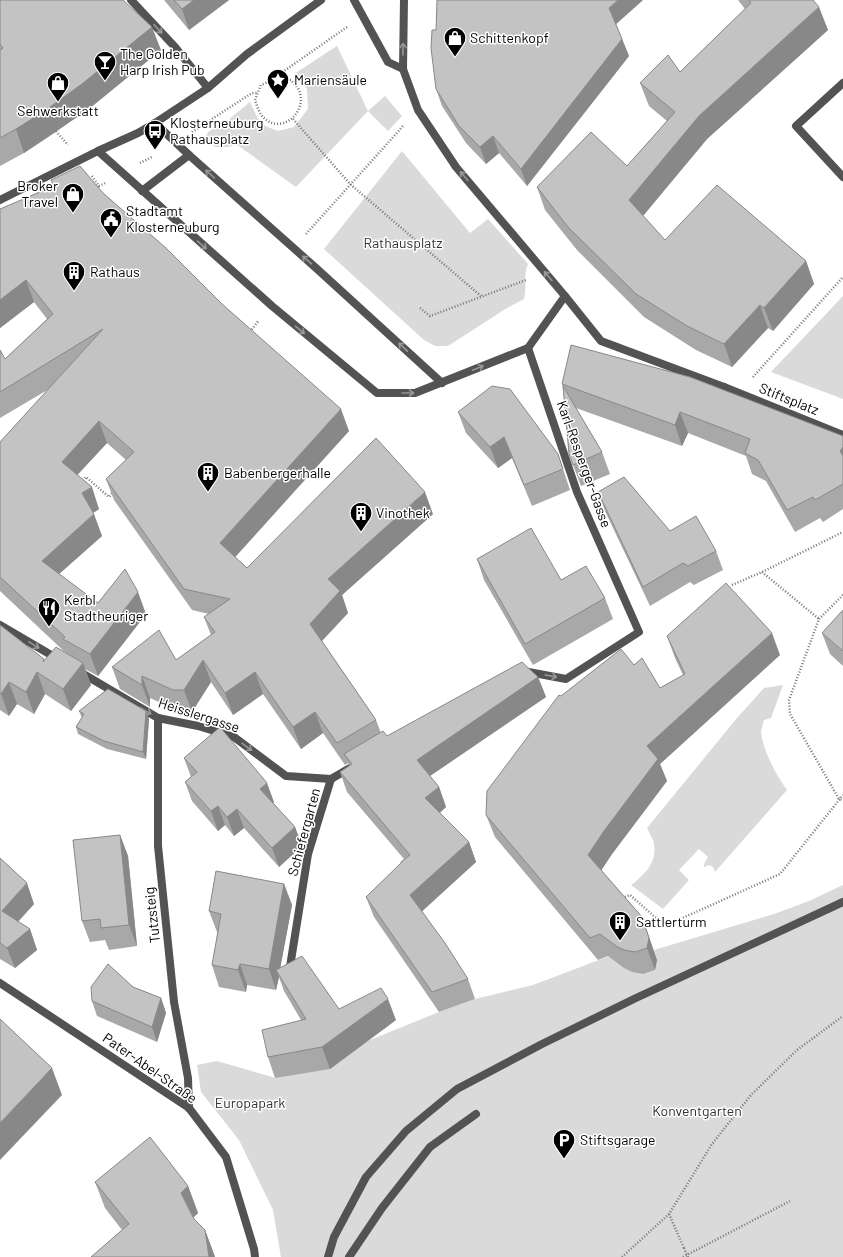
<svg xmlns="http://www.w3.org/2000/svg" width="843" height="1257" font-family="Barlow,sans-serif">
	<rect width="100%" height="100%" fill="#fff"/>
	<g fill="#dadada">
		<polygon points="337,46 368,111 385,96 402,116 388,131 368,111 296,187 236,144 229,147 215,147 204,139 208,132 227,121 250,102 257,117 265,126 278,131 294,127 308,109 307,89 294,74"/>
		<path d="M402,151L470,233L488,219L528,264C523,275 527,287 524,299L507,308L448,346H435L424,340L324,249Z"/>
		<polygon points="843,296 843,399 771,372"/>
		<path d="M783,685L771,718L764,720C763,724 761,729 761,732C763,751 776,775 787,790L715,872L713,867L709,865L704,867V864L708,857L699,849L679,870L689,880L663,909L631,885C644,875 657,863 654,845C654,840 649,833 647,828L737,718L764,688Z"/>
		<path d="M843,885V1257H281L273,1210L239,1140L201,1092L197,1065L217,1061L276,1078L439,1012L475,999L533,985L612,955C626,971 632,977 655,970L657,960L654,950L774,914L809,901Z"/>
	</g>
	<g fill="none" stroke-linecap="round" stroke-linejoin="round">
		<g stroke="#757575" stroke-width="2.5" stroke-dasharray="1 2" stroke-linecap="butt">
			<path d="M275,79L291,80C294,84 299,88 300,93C306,114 280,135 263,117C259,113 257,106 255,100L261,85Z"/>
			<polyline points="282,79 284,71 347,27"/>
			<polyline points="293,119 350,184 481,296"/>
			<polyline points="54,129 68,145"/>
			<polyline points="192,132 252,93 257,93"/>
			<polyline points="140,163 152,157"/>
			<polyline points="92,176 99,186 105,183"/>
			<polyline points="306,234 404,125"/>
			<polyline points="420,308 430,316 526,280"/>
			<polyline points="250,332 259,320"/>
			<polyline points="753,377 843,277"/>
			<polyline points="81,483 86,477 109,497 114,491"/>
			<polyline points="762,572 819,619"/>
			<polyline points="732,585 762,572 843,532"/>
			<polyline points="843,595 819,619 789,700 790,714 839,799 843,800"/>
			<polyline points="622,898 630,895 665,926 780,874 843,795"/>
			<polyline points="669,1214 684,1248"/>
			<polyline points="622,1257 669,1214 712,1144 751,1095 797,1050 843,1016"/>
			<polyline points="683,1257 790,1201"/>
		</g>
		<g stroke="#535353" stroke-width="8">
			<polyline points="843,83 796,126 843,177"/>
			<polyline points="142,191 189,155"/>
			<polyline points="724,387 843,435"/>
			<polyline points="158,718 158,846 174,1002 188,1078 189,1108"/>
			<polyline points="328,1257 334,1237 366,1177 406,1131 457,1089 542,1044 636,998 843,902"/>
			<polyline points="349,1257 382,1208 430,1147 476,1114"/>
		</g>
		<g stroke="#535353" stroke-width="8">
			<polyline points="131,0 175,47 208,88"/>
			<polyline points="354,0 388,62 403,69"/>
			<polyline points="155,123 189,155 316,268 442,383"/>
			<polyline points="98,151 272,306 377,393 415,393 528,348 565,296 456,167 418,110 403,69 404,0"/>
			<polyline points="0,200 98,151 138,133 155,123 208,88 247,54 321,0"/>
			<polyline points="565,296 601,341 724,387"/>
			<polyline points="0,625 58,659"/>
			<polyline points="523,671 566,679 639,632 577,492 528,348"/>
			<polyline points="80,672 158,718 198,726 234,737 286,776 331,779"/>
			<polyline points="289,973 308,854 331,779 350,768"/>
			<polyline points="0,983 189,1108 226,1157 254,1249 255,1257"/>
		</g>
		<polyline stroke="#757575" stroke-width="2.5" stroke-dasharray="1 2" stroke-linecap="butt" points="684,1248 688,1257"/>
	</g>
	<g fill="#a8a8a8">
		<polygon points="0,0 161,50 90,108 51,135 24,153 0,166"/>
		<polygon points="164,0 229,0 189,30"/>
		<polygon points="643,0 616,24 629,56 527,186 499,153 486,164 466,143 442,106 436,89"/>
		<polygon points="738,0 813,0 828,30 707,139 643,216 665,240 806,261 814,284 773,331 768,328 732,367 696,350 644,317 577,250 545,210 537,187 627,166 667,121 649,106 640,83 680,72 745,9"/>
		<polygon points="51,180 103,193 349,431 235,557 247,568 433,514 342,595 348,613 322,641 376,720 381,733 387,736 538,677 546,697 430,776 439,787 446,807 440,813 469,842 476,862 422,911 468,979 475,999 439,1012 374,917 366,897 401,864 401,862 404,859 347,792 340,772 349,766 348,763 345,765 323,733 301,749 263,694 233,715 211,682 192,712 181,712 150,698 150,707 120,689 112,667 176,660 211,635 204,617 209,614 192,610 114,500 106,479 126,460 107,443 77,475 99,509 93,513 102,536 59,574 98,603 146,614 98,676 85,669 91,685 71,711 45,694 34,714 17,704 9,716 0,710 0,625 45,660 68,655 0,591 0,442 49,389 0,418 0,350 5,359 47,319 34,302 0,328 0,209 53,186"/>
		<polygon points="562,384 843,436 843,509 823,522 820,518 795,532 766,481 752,474 746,456 688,433 682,446 576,408 602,452 610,474 581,486 569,454 564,389"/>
		<polygon points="458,412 558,454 570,490 532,506 512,458 498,468 466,433"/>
		<polygon points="598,492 670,531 716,551 723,570 694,585 690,582 650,606 605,511"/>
		<polygon points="477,559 561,580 605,598 613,619 533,665 484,580"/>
		<polygon points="843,610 843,666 830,654 822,633"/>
		<polygon points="667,636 780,655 660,764 667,781 612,854 601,870 642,917 657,960 655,970 643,974 632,972 624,968 608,956 598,960 495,837 486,815 634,665 660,688 683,675 675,658"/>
		<polygon points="79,711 146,711 149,719 146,759 107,749 78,734 76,727 82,718"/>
		<polygon points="184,758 274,802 273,803 295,827 302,846 279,867 244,828 234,836 225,825 218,831 192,801 185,782 191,777"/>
		<polygon points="120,835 128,856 137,946 109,950 105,940 90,942 82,921"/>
		<polygon points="0,858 34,904 18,922 30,929 37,950 15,968 0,959"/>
		<polygon points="284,884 292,905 280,968 339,1009 396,1020 330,1069 275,1078 268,1057 301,1020 284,991 279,977 276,990 247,985 246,992 219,987 212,965 218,933 217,932 209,911"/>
		<polygon points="133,987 161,998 166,1013 157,1042 97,1016 92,1001"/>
		<polygon points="95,1182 188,1186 198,1213 193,1218 205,1230 215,1257 91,1257 122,1230 105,1208"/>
	</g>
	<g fill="#888">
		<polygon points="194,0 229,0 189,30 182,9"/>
		<polygon points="618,0 643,0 615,25 609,8"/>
		<polygon points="819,7 828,30 707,139 637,223 629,200 699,116"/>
		<polygon points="152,27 161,50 90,108 51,135 24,153 16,129"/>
		<polygon points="622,39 629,56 527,186 521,169"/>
		<polygon points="493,136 499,153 486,164 480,147"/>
		<polygon points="806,261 814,284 773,331 764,308"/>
		<polygon points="26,280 34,302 0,328 0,300"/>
		<polygon points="760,305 768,328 732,367 724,344"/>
		<polygon points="341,409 349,431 228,565 220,543"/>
		<polygon points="680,412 688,433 682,446 675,425"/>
		<polygon points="99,421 107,443 69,484 62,462"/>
		<polygon points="504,437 512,458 498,468 490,447"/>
		<polygon points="843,447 843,460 840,451"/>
		<polygon points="92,487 99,509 90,515 82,493"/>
		<polygon points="425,492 433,514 342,595 348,613 318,645 310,624 328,579"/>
		<polygon points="94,514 102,536 50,582 42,561"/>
		<polygon points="138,592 146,614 98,676 90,654"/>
		<polygon points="772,633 780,655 660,764 667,781 612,854 597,877 588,855 647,746"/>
		<polygon points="203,660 211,682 192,712 184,690"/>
		<polygon points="83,663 91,685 71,711 63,689"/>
		<polygon points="37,672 45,694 34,714 26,692"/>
		<polygon points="255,672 263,694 233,715 225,693"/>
		<polygon points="142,676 150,698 150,707 142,685"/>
		<polygon points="538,677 546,697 424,780 417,760"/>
		<polygon points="9,682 17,704 9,716 1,694"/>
		<polygon points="146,711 149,719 146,759 143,752"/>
		<polygon points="315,712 323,733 301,749 293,727"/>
		<polygon points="267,783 274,802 267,808 260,789"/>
		<polygon points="439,787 446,807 433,818 425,798"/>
		<polygon points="218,806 225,825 218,831 211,811"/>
		<polygon points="237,809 244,828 234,836 227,817"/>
		<polygon points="295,827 302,846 279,867 272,848"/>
		<polygon points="120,835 128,856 137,946 129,925"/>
		<polygon points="469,842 476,862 418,915 410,895"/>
		<polygon points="27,883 34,904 9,931 2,911"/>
		<polygon points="284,884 292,905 279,975 276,970 279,977 276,990 269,969"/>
		<polygon points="642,917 657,960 655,970 647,948"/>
		<polygon points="30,929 37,950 15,968 7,948"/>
		<polygon points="240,964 247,985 246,992 238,970"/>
		<polygon points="161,998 166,1013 157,1042 152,1027"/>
		<polygon points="388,999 396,1020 330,1069 322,1047"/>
		<polygon points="52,1068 62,1095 0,1160 0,1123"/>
		<polygon points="188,1186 198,1213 190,1220 181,1193"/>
		<polygon points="205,1230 215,1257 209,1257"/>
	</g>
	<g fill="#c3c3c3" stroke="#888">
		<polygon points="0,0 123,0 152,27 82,84 43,112 16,129 0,138 0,50 3,48 0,44"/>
		<polygon points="174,0 194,0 182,9"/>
		<polygon points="437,0 618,0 609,8 622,39 521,169 493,136 480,147 459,126 436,89 431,48 432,30 436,30"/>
		<polygon points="749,0 813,0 819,7 699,116 629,200 665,240 717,185 806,261 764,308 760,305 724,344 687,326 636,294 568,227 537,187 591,132 627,166 675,112 640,83 668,55 680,72 751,3"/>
		<polygon points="80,166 103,193 166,248 222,304 341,409 220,543 247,568 376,438 425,492 328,579 340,591 310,624 376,720 337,743 315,712 293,727 255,672 225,693 203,660 184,690 173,690 142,676 142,685 112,667 159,630 176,660 215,632 204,617 230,599 184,589 106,479 134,452 99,421 62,462 92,487 82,493 94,514 42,561 98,603 125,569 138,592 90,654 63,639 65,637 0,577 0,442 103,329 0,392 0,350 5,359 53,314 26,280 0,300 0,209 54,186 51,180"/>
		<polygon points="571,345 690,377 843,436 843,447 840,451 843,456 843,484 815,500 813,497 787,510 758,460 745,453 750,439 680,412 675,425 562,384"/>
		<polygon points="492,386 510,389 558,454 563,469 524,485 504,437 490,447 458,412"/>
		<polygon points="563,386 602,452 573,465 569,454"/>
		<polygon points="624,477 670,531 696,516 716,551 688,566 683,563 643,587 598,492"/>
		<polygon points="531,528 561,580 586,566 605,598 525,644 477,559"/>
		<polygon points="726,583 772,633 647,746 658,759 604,831 588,855 642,917 649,938 647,948 635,952 624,950 616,946 600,934 590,938 486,815 487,791 559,695 561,696 621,649 634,665 642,658 660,688 685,674 667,636"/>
		<polygon points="843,610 843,651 822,633"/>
		<polygon points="0,625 44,659 43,662 56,647 83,663 63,689 37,672 26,692 9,682 1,694 0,693"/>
		<polygon points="522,662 538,677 417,760 439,787 425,798 469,842 410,895 445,943 468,979 432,992 366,897 401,863 401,862 410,855 340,772 352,764 344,754 383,731 387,736"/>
		<polygon points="108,689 146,711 143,752 104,741 76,727 84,714 79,711"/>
		<polygon points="220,727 267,783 260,789 295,827 272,848 237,809 227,817 218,806 211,811 185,782 197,772 184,758"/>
		<polygon points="120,835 129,925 101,928 100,919 82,921 73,840"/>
		<polygon points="0,858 27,883 2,911 30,929 7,948 0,943"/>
		<polygon points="216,871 284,884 269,969 240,964 238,970 212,965 221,914 209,911"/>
		<polygon points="302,956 339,1009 381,988 388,999 322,1047 268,1057 262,1030 306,1019 276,970"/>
		<polygon points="108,964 133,987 161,998 152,1027 92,1001 91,987"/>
		<polygon points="0,1019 52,1068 0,1123"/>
		<polygon points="150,1137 188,1186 181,1193 194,1219 205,1230 209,1257 91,1257 129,1224 95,1182"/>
	</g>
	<defs><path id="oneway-shaft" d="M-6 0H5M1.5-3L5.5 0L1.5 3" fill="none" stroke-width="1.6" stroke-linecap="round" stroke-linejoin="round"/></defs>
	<g stroke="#989898">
		<use href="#oneway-shaft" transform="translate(158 29) rotate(47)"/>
		<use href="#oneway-shaft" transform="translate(403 49) rotate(-89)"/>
		<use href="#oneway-shaft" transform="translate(210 174) rotate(-138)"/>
		<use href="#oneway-shaft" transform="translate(464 176) rotate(-130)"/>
		<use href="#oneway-shaft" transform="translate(202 245) rotate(41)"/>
		<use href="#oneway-shaft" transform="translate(307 260) rotate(-139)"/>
		<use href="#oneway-shaft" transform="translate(548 276) rotate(-130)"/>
		<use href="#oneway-shaft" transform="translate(300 330) rotate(40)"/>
		<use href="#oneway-shaft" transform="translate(403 347) rotate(-137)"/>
		<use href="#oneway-shaft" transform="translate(478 368) rotate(-22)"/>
		<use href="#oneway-shaft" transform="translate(408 393)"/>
		<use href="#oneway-shaft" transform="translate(34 645) rotate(31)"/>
		<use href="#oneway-shaft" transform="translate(551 676) rotate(10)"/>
		<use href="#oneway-shaft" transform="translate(146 711) rotate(31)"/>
		<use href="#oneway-shaft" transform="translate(247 747) rotate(37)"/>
	</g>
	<defs>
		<g id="shop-pin" transform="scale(1.15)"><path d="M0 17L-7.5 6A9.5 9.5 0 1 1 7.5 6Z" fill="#000" stroke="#fff"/><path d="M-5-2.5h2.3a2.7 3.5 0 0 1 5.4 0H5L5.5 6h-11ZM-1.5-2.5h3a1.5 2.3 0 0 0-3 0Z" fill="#fff"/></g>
		<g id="bar-pin" transform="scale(1.15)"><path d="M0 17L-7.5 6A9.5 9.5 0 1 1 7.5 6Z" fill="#000" stroke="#fff"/><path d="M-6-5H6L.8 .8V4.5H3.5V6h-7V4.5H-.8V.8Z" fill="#fff"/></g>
		<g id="sight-pin" transform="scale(1.15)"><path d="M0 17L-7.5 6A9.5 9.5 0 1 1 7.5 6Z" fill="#000" stroke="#fff"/><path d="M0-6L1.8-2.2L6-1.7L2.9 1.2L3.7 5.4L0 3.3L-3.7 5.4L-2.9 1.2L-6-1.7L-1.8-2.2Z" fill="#fff"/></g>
		<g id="bus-pin" transform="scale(1.15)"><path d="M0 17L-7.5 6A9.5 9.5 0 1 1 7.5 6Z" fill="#000" stroke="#fff"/><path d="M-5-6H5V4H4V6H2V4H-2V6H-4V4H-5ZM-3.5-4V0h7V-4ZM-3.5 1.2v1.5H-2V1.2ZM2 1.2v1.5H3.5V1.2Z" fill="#fff"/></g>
		<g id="civic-pin" transform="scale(1.15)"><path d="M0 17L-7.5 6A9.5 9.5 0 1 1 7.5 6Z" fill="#000" stroke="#fff"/><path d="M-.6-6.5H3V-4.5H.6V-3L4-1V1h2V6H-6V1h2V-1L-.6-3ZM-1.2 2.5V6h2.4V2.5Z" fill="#fff"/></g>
		<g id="building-pin" transform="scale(1.15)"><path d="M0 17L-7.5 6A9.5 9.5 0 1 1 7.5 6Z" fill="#000" stroke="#fff"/><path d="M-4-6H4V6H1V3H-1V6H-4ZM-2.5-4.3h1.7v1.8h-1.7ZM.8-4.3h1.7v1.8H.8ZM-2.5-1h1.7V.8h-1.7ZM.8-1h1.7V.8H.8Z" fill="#fff"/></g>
		<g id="restaurant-pin" transform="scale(1.15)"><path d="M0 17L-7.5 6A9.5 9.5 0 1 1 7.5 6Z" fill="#000" stroke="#fff"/><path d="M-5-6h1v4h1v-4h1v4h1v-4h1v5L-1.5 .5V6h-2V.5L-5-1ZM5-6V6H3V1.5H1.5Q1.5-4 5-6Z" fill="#fff"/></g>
		<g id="parking-pin" transform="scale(1.15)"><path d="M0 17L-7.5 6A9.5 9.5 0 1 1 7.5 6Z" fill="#000" stroke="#fff"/><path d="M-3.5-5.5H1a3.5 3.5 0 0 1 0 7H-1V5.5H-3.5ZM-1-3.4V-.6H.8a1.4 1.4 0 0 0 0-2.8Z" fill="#fff"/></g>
	</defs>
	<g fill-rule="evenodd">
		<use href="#shop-pin" x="455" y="38"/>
		<use href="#bar-pin" x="105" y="62"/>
		<use href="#sight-pin" x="278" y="80"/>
		<use href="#shop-pin" x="58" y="83"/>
		<use href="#bus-pin" x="155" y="131"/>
		<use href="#shop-pin" x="73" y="194"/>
		<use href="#civic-pin" x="111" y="219"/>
		<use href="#building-pin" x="74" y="272"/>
		<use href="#building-pin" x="208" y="473"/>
		<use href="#building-pin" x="361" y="513"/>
		<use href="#restaurant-pin" x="49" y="608"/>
		<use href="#building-pin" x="620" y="922"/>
		<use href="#parking-pin" x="564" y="1140"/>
	</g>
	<g text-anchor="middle" stroke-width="3" stroke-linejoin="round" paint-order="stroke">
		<g font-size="14" fill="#000" stroke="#fff" text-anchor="start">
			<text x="470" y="43">Schittenkopf</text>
			<text x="120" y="59">The Golden<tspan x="120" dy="16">Harp Irish Pub</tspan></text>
			<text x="294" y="85">Mariensäule</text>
			<text x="58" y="116" text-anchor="middle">Sehwerkstatt</text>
			<text x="170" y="128">Klosterneuburg<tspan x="170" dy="16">Rathausplatz</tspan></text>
			<text x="58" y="191" text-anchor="end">Broker<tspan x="58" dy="16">Travel</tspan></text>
			<text x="126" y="216">Stadtamt<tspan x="126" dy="16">Klosterneuburg</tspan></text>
			<text x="90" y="277">Rathaus</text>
			<text x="224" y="478">Babenbergerhalle</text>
			<text x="376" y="518">Vinothek</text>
			<text x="64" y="605">Kerbl<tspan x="64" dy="16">Stadtheuriger</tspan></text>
			<text x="636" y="927">Sattlerturm</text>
			<text x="580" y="1145">Stiftsgarage</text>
		</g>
		<g font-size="14" fill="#313131" stroke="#fff">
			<text x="403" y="248">Rathausplatz</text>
			<text x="250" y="1108">Europapark</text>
			<text x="697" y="1116">Konventgarten</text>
		</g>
		<g font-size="14" fill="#000" stroke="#fff">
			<text transform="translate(789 399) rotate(22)" y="5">Stiftsplatz</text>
			<text transform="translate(584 464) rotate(70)" y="5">Karl-Resperger-Gasse</text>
			<text transform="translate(199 715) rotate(18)" y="5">Heisslergasse</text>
			<text transform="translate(304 832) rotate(-75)" y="5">Schiefergarten</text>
			<text transform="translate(152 915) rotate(-96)" y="5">Tutzsteig</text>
			<text transform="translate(150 1068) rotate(35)" y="5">Pater-Abel-Straße</text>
		</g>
	</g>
</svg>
